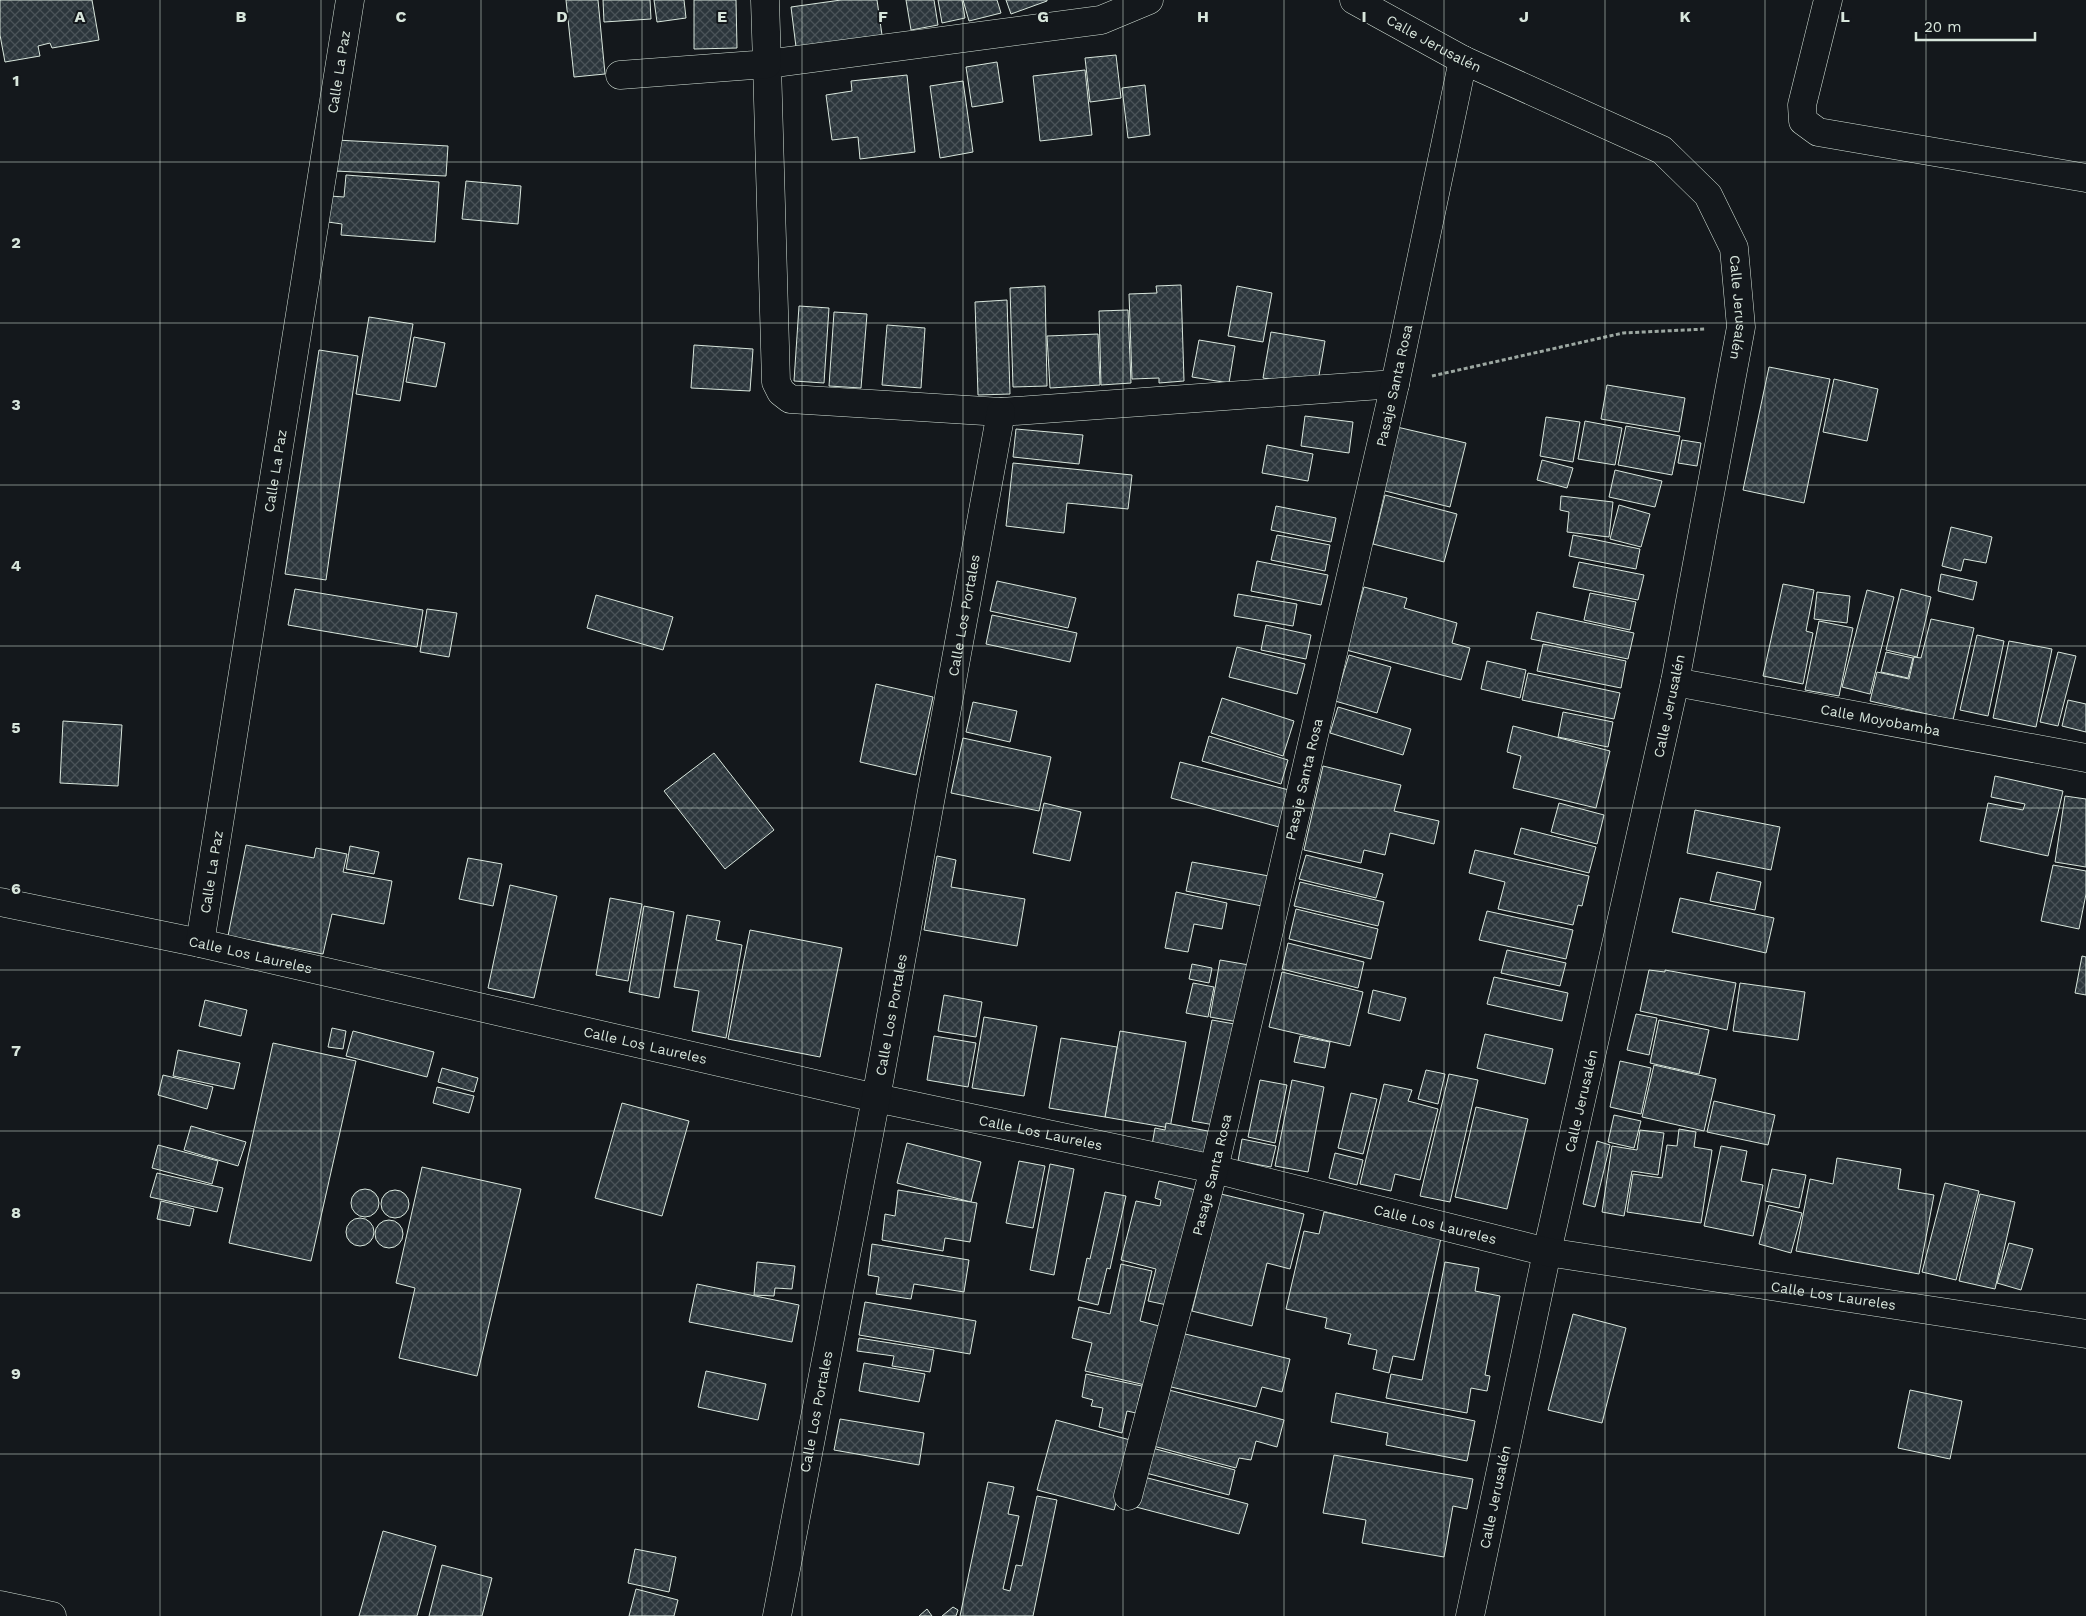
<svg xmlns="http://www.w3.org/2000/svg" width="2086" height="1616" font-family="'Work Sans',sans-serif">
	<defs>
		<pattern id="building-cross-hatch" width="8" height="8" patternUnits="userSpaceOnUse" patternTransform="scale(1.25)"><rect width="8" height="8" fill="#2c363c"/><path d="M0 0l8 8M0 8l8-8" fill="none" stroke="#4a5358"/></pattern>
	</defs>
	<rect width="100%" height="100%" fill="#14181c"/>
	<g fill="url(#building-cross-hatch)" stroke="#d8e6dc">
		<polygon points="0,0 92,0 99,40 52,48 50,43 38,46 40,56 5,62 0,35"/>
		<polygon points="566,0 598,0 605,74 574,77"/>
		<polygon points="603,0 650,0 651,19 604,22"/>
		<polygon points="654,0 684,0 686,18 657,22"/>
		<polygon points="694,0 736,0 737,48 694,49"/>
		<polygon points="841,0 877,0 882,35 796,47 791,7"/>
		<polygon points="906,0 934,0 938,25 911,30"/>
		<polygon points="938,0 962,0 965,18 942,23"/>
		<polygon points="963,0 997,0 1001,13 969,21"/>
		<polygon points="1006,0 1047,0 1047,1 1011,14"/>
		<polygon points="1116,55 1121,98 1090,102 1085,58"/>
		<polygon points="997,62 1003,102 972,107 966,67"/>
		<polygon points="1085,70 1092,135 1040,141 1033,76"/>
		<polygon points="907,75 915,152 860,159 858,137 832,140 826,95 852,91 851,81"/>
		<polygon points="963,81 973,152 940,158 930,86"/>
		<polygon points="1145,85 1150,135 1128,138 1122,88"/>
		<polygon points="336,140 448,146 446,176 334,171"/>
		<polygon points="346,175 439,182 435,242 341,235 342,224 328,222 330,196 344,197"/>
		<polygon points="466,181 521,186 518,224 462,219"/>
		<polygon points="1181,285 1184,381 1159,383 1159,378 1132,379 1129,294 1157,293 1156,286"/>
		<polygon points="1045,286 1047,386 1013,387 1010,288"/>
		<polygon points="1237,286 1272,293 1263,342 1228,336"/>
		<polygon points="1007,300 1010,394 978,395 975,302"/>
		<polygon points="799,306 829,308 824,383 794,381"/>
		<polygon points="1128,310 1131,383 1101,385 1099,311"/>
		<polygon points="834,312 867,314 861,388 829,386"/>
		<polygon points="369,317 413,324 400,401 356,394"/>
		<polygon points="887,325 925,328 921,388 882,385"/>
		<polygon points="1271,332 1325,341 1317,387 1263,378"/>
		<polygon points="1098,334 1100,385 1050,388 1047,336"/>
		<polygon points="414,337 445,343 436,387 406,382"/>
		<polygon points="1199,340 1235,346 1229,383 1192,377"/>
		<polygon points="694,345 753,349 750,391 691,388"/>
		<polygon points="319,350 358,356 326,580 285,574"/>
		<polygon points="1769,367 1830,379 1804,503 1743,490"/>
		<polygon points="1834,379 1878,389 1867,441 1823,432"/>
		<polygon points="1607,385 1685,398 1679,432 1601,419"/>
		<polygon points="1305,416 1353,422 1349,453 1301,446"/>
		<polygon points="1546,417 1580,422 1573,462 1540,456"/>
		<polygon points="1585,421 1622,428 1615,465 1578,459"/>
		<polygon points="1626,426 1680,436 1672,475 1618,465"/>
		<polygon points="1397,427 1466,443 1450,507 1381,490"/>
		<polygon points="1016,429 1083,435 1079,464 1013,457"/>
		<polygon points="1682,440 1701,443 1697,466 1678,463"/>
		<polygon points="1267,445 1313,454 1308,481 1262,473"/>
		<polygon points="1542,460 1573,468 1567,488 1537,480"/>
		<polygon points="1013,463 1132,475 1128,509 1067,503 1064,533 1006,526"/>
		<polygon points="1615,470 1662,481 1655,507 1609,497"/>
		<polygon points="1385,495 1457,514 1444,562 1373,544"/>
		<polygon points="1561,496 1613,502 1609,537 1567,532 1569,512 1560,510"/>
		<polygon points="1619,505 1650,514 1641,547 1610,539"/>
		<polygon points="1276,506 1336,518 1331,542 1271,530"/>
		<polygon points="1951,527 1992,537 1986,563 1964,559 1961,571 1942,566"/>
		<polygon points="1277,535 1330,545 1325,571 1271,560"/>
		<polygon points="1573,535 1640,549 1636,569 1569,556"/>
		<polygon points="1257,561 1328,575 1321,605 1251,591"/>
		<polygon points="1579,562 1644,575 1638,600 1573,587"/>
		<polygon points="1941,574 1977,582 1973,600 1938,591"/>
		<polygon points="997,581 1076,598 1068,628 990,611"/>
		<polygon points="1783,584 1814,590 1806,631 1813,633 1803,684 1763,676"/>
		<polygon points="1364,587 1407,598 1404,608 1457,623 1452,643 1470,648 1461,680 1346,650"/>
		<polygon points="295,589 423,610 417,647 288,625"/>
		<polygon points="1901,589 1931,597 1917,657 1886,650"/>
		<polygon points="1867,590 1894,597 1870,694 1842,687"/>
		<polygon points="1817,592 1850,596 1847,623 1814,619"/>
		<polygon points="1590,593 1636,602 1630,630 1584,620"/>
		<polygon points="1238,594 1297,604 1293,626 1234,616"/>
		<polygon points="596,595 673,617 663,650 587,628"/>
		<polygon points="427,609 457,613 449,657 420,652"/>
		<polygon points="1537,612 1634,633 1628,659 1531,639"/>
		<polygon points="992,615 1077,633 1070,662 986,644"/>
		<polygon points="1931,619 1974,628 1953,720 1870,701 1877,672 1909,679 1914,657 1921,658"/>
		<polygon points="1819,621 1853,628 1839,696 1805,690"/>
		<polygon points="1266,625 1311,635 1306,659 1261,650"/>
		<polygon points="1977,635 2004,641 1988,716 1960,710"/>
		<polygon points="2009,641 2052,649 2036,727 1993,718"/>
		<polygon points="1543,644 1626,661 1621,688 1537,671"/>
		<polygon points="1237,647 1305,664 1297,694 1229,677"/>
		<polygon points="1886,652 1913,658 1908,678 1881,672"/>
		<polygon points="2058,652 2076,656 2058,726 2040,722"/>
		<polygon points="1349,655 1391,667 1377,713 1335,701"/>
		<polygon points="1487,661 1526,670 1520,698 1481,689"/>
		<polygon points="1528,673 1620,693 1614,719 1522,700"/>
		<polygon points="876,684 933,697 916,775 860,762"/>
		<polygon points="1222,698 1294,721 1283,756 1211,733"/>
		<polygon points="2068,700 2086,704 2086,732 2062,726"/>
		<polygon points="973,702 1017,711 1010,742 966,732"/>
		<polygon points="1338,707 1411,729 1403,755 1330,733"/>
		<polygon points="1563,712 1613,722 1608,747 1558,737"/>
		<polygon points="63,721 122,725 118,786 60,783"/>
		<polygon points="1513,726 1610,751 1596,808 1513,788 1521,756 1507,752"/>
		<polygon points="1209,736 1288,760 1281,784 1202,761"/>
		<polygon points="963,738 1051,757 1039,811 951,793"/>
		<polygon points="714,753 774,830 725,869 664,791"/>
		<polygon points="1180,762 1289,790 1279,827 1171,798"/>
		<polygon points="1323,766 1401,785 1394,811 1439,821 1434,844 1390,833 1385,855 1364,850 1361,863 1304,850"/>
		<polygon points="1995,776 2063,791 2048,856 1980,841 1988,803 2023,810 2025,804 1991,797"/>
		<polygon points="2065,796 2086,799 2086,867 2055,862"/>
		<polygon points="1044,803 1081,812 1070,861 1033,853"/>
		<polygon points="1559,803 1604,815 1597,844 1551,832"/>
		<polygon points="1695,810 1780,827 1771,870 1687,853"/>
		<polygon points="1521,828 1596,847 1589,873 1514,854"/>
		<polygon points="246,845 314,858 316,848 347,854 343,872 392,881 384,924 332,914 323,954 228,936"/>
		<polygon points="350,846 379,852 374,874 346,869"/>
		<polygon points="1475,850 1589,876 1582,906 1578,905 1573,925 1498,909 1505,882 1469,873"/>
		<polygon points="1306,855 1383,874 1376,898 1299,879"/>
		<polygon points="937,856 956,860 951,887 1025,899 1017,946 924,930"/>
		<polygon points="468,858 502,864 493,906 459,899"/>
		<polygon points="1192,862 1269,876 1262,906 1186,891"/>
		<polygon points="2053,865 2086,871 2086,894 2079,929 2041,921"/>
		<polygon points="1717,872 1761,882 1755,910 1710,901"/>
		<polygon points="1300,882 1384,902 1378,926 1294,906"/>
		<polygon points="510,885 557,896 534,998 488,988"/>
		<polygon points="1176,892 1227,903 1222,929 1194,924 1188,952 1165,948"/>
		<polygon points="610,898 642,904 628,981 596,975"/>
		<polygon points="1680,898 1774,918 1766,953 1672,932"/>
		<polygon points="644,906 674,912 659,998 629,992"/>
		<polygon points="1296,909 1378,929 1371,959 1289,939"/>
		<polygon points="1487,911 1573,930 1566,959 1479,940"/>
		<polygon points="687,915 720,921 716,940 742,945 726,1038 692,1031 699,991 674,987"/>
		<polygon points="750,930 842,948 820,1057 728,1039"/>
		<polygon points="1288,943 1364,962 1358,988 1282,969"/>
		<polygon points="1507,950 1566,963 1560,986 1501,973"/>
		<polygon points="2082,956 2086,957 2086,995 2075,993"/>
		<polygon points="1220,960 1255,966 1244,1023 1210,1017"/>
		<polygon points="1192,964 1212,968 1209,983 1189,979"/>
		<polygon points="1649,970 1665,972 1665,970 1736,983 1727,1030 1640,1011"/>
		<polygon points="1282,972 1363,992 1350,1046 1269,1027"/>
		<polygon points="1494,977 1568,993 1562,1021 1487,1004"/>
		<polygon points="1193,983 1214,987 1208,1017 1186,1013"/>
		<polygon points="1740,983 1805,992 1798,1040 1733,1031"/>
		<polygon points="1373,990 1406,998 1400,1021 1368,1013"/>
		<polygon points="944,995 982,1002 976,1037 938,1031"/>
		<polygon points="205,1000 247,1010 241,1036 199,1026"/>
		<polygon points="1636,1014 1657,1018 1649,1055 1627,1050"/>
		<polygon points="984,1017 1037,1026 1024,1096 972,1088"/>
		<polygon points="1212,1020 1240,1025 1220,1126 1192,1121"/>
		<polygon points="1659,1020 1709,1030 1699,1074 1650,1063"/>
		<polygon points="332,1028 346,1031 343,1049 328,1047"/>
		<polygon points="353,1031 434,1052 427,1077 346,1056"/>
		<polygon points="1120,1031 1186,1042 1170,1128 1105,1117"/>
		<polygon points="1485,1034 1553,1049 1545,1084 1477,1068"/>
		<polygon points="934,1036 976,1043 968,1087 927,1080"/>
		<polygon points="1300,1036 1330,1042 1325,1068 1294,1062"/>
		<polygon points="1061,1038 1117,1047 1105,1117 1049,1108"/>
		<polygon points="273,1043 356,1061 311,1261 229,1243"/>
		<polygon points="178,1050 240,1063 234,1089 173,1076"/>
		<polygon points="1620,1061 1651,1068 1641,1114 1610,1107"/>
		<polygon points="1654,1065 1716,1079 1704,1131 1642,1117"/>
		<polygon points="442,1068 478,1078 474,1092 438,1082"/>
		<polygon points="1426,1070 1445,1074 1438,1104 1418,1099"/>
		<polygon points="1449,1074 1478,1080 1450,1202 1420,1196"/>
		<polygon points="163,1075 213,1087 207,1109 158,1095"/>
		<polygon points="1260,1080 1287,1085 1275,1143 1248,1137"/>
		<polygon points="1292,1080 1324,1087 1308,1172 1275,1166"/>
		<polygon points="1384,1084 1412,1090 1408,1101 1438,1109 1420,1180 1395,1174 1391,1191 1360,1184"/>
		<polygon points="437,1087 474,1096 469,1113 433,1103"/>
		<polygon points="1351,1093 1377,1099 1363,1154 1338,1148"/>
		<polygon points="1714,1101 1775,1115 1768,1145 1707,1132"/>
		<polygon points="622,1103 689,1121 662,1216 595,1198"/>
		<polygon points="1476,1107 1528,1119 1507,1209 1455,1197"/>
		<polygon points="1614,1115 1641,1121 1634,1148 1608,1142"/>
		<polygon points="1166,1123 1218,1133 1213,1159 1152,1145 1155,1128 1165,1130"/>
		<polygon points="191,1126 246,1142 238,1166 184,1150"/>
		<polygon points="1679,1129 1696,1132 1694,1147 1712,1150 1701,1223 1627,1212 1633,1174 1662,1178 1667,1145 1677,1146"/>
		<polygon points="1640,1130 1664,1133 1658,1175 1632,1171 1624,1216 1602,1212 1612,1146 1637,1150"/>
		<polygon points="1242,1139 1276,1146 1271,1167 1238,1161"/>
		<polygon points="1597,1141 1610,1145 1595,1207 1583,1204"/>
		<polygon points="907,1143 981,1162 971,1202 897,1183"/>
		<polygon points="158,1145 218,1161 212,1184 152,1168"/>
		<polygon points="1721,1146 1747,1151 1741,1181 1763,1185 1753,1236 1704,1226"/>
		<polygon points="1335,1153 1363,1160 1357,1185 1329,1178"/>
		<polygon points="1837,1158 1901,1169 1898,1189 1934,1195 1919,1274 1796,1251 1810,1179 1833,1184"/>
		<polygon points="1019,1161 1045,1166 1033,1228 1006,1223"/>
		<polygon points="1050,1164 1074,1169 1054,1275 1030,1270"/>
		<polygon points="422,1167 521,1189 477,1376 399,1358 415,1288 396,1283"/>
		<polygon points="1772,1169 1806,1175 1799,1208 1765,1201"/>
		<polygon points="157,1173 223,1188 217,1212 150,1197"/>
		<polygon points="1159,1181 1196,1190 1167,1305 1148,1301 1156,1269 1121,1260 1136,1201 1160,1206 1161,1200 1155,1198"/>
		<polygon points="1945,1183 1979,1191 1956,1280 1922,1272"/>
		<circle cx="365" cy="1203" r="14"/>
		<circle cx="395" cy="1204" r="14"/>
		<polygon points="898,1190 977,1203 970,1242 945,1238 943,1251 882,1240 885,1214 895,1216"/>
		<polygon points="1105,1192 1126,1196 1110,1269 1107,1268 1098,1305 1078,1300 1087,1258 1090,1259"/>
		<polygon points="1221,1194 1304,1214 1290,1269 1267,1263 1252,1326 1192,1311"/>
		<polygon points="1980,1194 2015,1202 1995,1289 1959,1281"/>
		<polygon points="161,1201 194,1209 190,1226 157,1219"/>
		<polygon points="1769,1205 1802,1213 1791,1253 1759,1244"/>
		<polygon points="1324,1212 1441,1238 1414,1360 1393,1356 1389,1373 1373,1369 1377,1350 1348,1344 1351,1334 1325,1328 1327,1318 1286,1309 1304,1231 1319,1234"/>
		<circle cx="360" cy="1232" r="14"/>
		<circle cx="389" cy="1234" r="14"/>
		<polygon points="2009,1243 2033,1249 2021,1290 1997,1283"/>
		<polygon points="872,1244 969,1260 964,1292 914,1284 911,1299 876,1294 879,1277 868,1275"/>
		<polygon points="757,1262 795,1266 792,1289 775,1288 774,1296 754,1295"/>
		<polygon points="1445,1262 1479,1268 1475,1291 1500,1296 1485,1375 1490,1376 1487,1391 1471,1388 1467,1413 1386,1398 1391,1374 1422,1380"/>
		<polygon points="1121,1264 1152,1271 1140,1321 1159,1326 1145,1385 1085,1371 1092,1343 1072,1338 1079,1307 1110,1314"/>
		<polygon points="697,1284 799,1305 792,1342 689,1322"/>
		<polygon points="865,1302 976,1321 970,1354 859,1335"/>
		<polygon points="1573,1314 1626,1328 1602,1423 1548,1410"/>
		<polygon points="1181,1333 1290,1359 1282,1392 1262,1387 1256,1407 1167,1386"/>
		<polygon points="859,1338 934,1350 930,1372 892,1366 894,1356 857,1351"/>
		<polygon points="864,1363 925,1374 919,1402 859,1391"/>
		<polygon points="706,1371 766,1384 758,1420 698,1407"/>
		<polygon points="1086,1374 1142,1386 1136,1413 1127,1411 1122,1433 1099,1427 1103,1408 1091,1406 1093,1400 1082,1397"/>
		<polygon points="1169,1390 1284,1420 1277,1447 1256,1441 1251,1460 1239,1458 1236,1468 1153,1446"/>
		<polygon points="1910,1390 1962,1401 1950,1459 1898,1448"/>
		<polygon points="1336,1393 1475,1421 1467,1461 1386,1445 1388,1433 1331,1422"/>
		<polygon points="840,1419 924,1433 919,1465 834,1450"/>
		<polygon points="1056,1420 1134,1441 1114,1510 1037,1490"/>
		<polygon points="1152,1448 1235,1470 1229,1495 1146,1473"/>
		<polygon points="1334,1455 1473,1479 1467,1509 1453,1506 1444,1557 1362,1543 1366,1520 1323,1513"/>
		<polygon points="1144,1477 1248,1504 1239,1534 1136,1507"/>
		<polygon points="988,1482 1014,1487 1008,1514 1019,1516 1003,1589 1010,1591 1016,1565 1022,1566 1037,1496 1057,1500 1033,1616 960,1616"/>
		<polygon points="383,1531 436,1546 417,1616 359,1616"/>
		<polygon points="635,1549 676,1557 669,1592 628,1583"/>
		<polygon points="442,1565 492,1578 482,1616 429,1616"/>
		<polygon points="636,1589 678,1600 674,1616 629,1616"/>
		<polygon points="953,1607 958,1610 956,1616 942,1616"/>
		<polygon points="927,1609 932,1616 919,1616"/>
	</g>
	<g fill="none" stroke-linecap="round" stroke-linejoin="round">
		<g stroke="#d8e6dc" stroke-width="29">
			<g id="minor">
				<polyline points="1149,0 1101,20 767,64 776,382 781,392 790,399 1001,412 1395,384"/>
				<path id="s1" d="M1354,0L1463,60L1662,150L1708,195L1734,248L1741,327L1675,682L1547,1252L1470,1616"/>
				<polyline points="1828,0 1802,105 1803,121 1818,132 2086,178"/>
				<polyline points="620,75 767,64 765,0"/>
				<path id="s2" d="M1675,682L2086,758"/>
				<path id="s3" d="M0,902L200,943L876,1098L1214,1169L1547,1252L2086,1334"/>
				<path id="s4" d="M200,943L350,0"/>
				<path id="s5" d="M1128,1496L1214,1169L1395,384L1463,60"/>
				<polyline points="0,1605 52,1616"/>
				<path id="s6" d="M777,1616L876,1098L1001,412"/>
			</g>
		</g>
		<polyline stroke="#9da8a2" stroke-width="3" stroke-dasharray="4 2.5" stroke-linecap="butt" points="1432,376 1623,333 1706,329"/>
		<use href="#minor" stroke="#14181c" stroke-width="28"/>
	</g>
	<path fill="none" stroke="#d8e6dc" stroke-width="1" stroke-opacity="0.55" d="M160,0V1616M321,0V1616M481,0V1616M642,0V1616M802,0V1616M963,0V1616M1123,0V1616M1284,0V1616M1444,0V1616M1605,0V1616M1765,0V1616M1926,0V1616M0,162H2086M0,323H2086M0,485H2086M0,646H2086M0,808H2086M0,970H2086M0,1131H2086M0,1293H2086M0,1454H2086"/>
	<g text-anchor="middle" stroke-width="4" stroke-linejoin="round" paint-order="stroke">
		<g font-size="14" fill="#d8e6dc" stroke="#14181c">
			<text dy="5" stroke="none"><textPath href="#s1" startOffset="91">Calle Jerusalén</textPath></text>
			<text dy="5" stroke="none"><textPath href="#s4" startOffset="882">Calle La Paz</textPath></text>
			<text dy="5" stroke="none"><textPath href="#s1" startOffset="526">Calle Jerusalén</textPath></text>
			<text dy="5" stroke="none"><textPath href="#s5" startOffset="1142">Pasaje Santa Rosa</textPath></text>
			<text dy="5" stroke="none"><textPath href="#s4" startOffset="478">Calle La Paz</textPath></text>
			<text dy="5" stroke="none"><textPath href="#s6" startOffset="1018">Calle Los Portales</textPath></text>
			<text transform="translate(1669 706) rotate(-78)" y="5">Calle Jerusalén</text>
			<text dy="5" stroke="none"><textPath href="#s2" startOffset="209">Calle Moyobamba</textPath></text>
			<text dy="5" stroke="none"><textPath href="#s5" startOffset="738">Pasaje Santa Rosa</textPath></text>
			<text dy="5" stroke="none"><textPath href="#s4" startOffset="72">Calle La Paz</textPath></text>
			<text dy="5" stroke="none"><textPath href="#s3" startOffset="256">Calle Los Laureles</textPath></text>
			<text dy="5" stroke="none"><textPath href="#s6" startOffset="612">Calle Los Portales</textPath></text>
			<text dy="5" stroke="none"><textPath href="#s3" startOffset="661">Calle Los Laureles</textPath></text>
			<text transform="translate(1581 1101) rotate(-77)" y="5">Calle Jerusalén</text>
			<text dy="5" stroke="none"><textPath href="#s3" startOffset="1066">Calle Los Laureles</textPath></text>
			<text dy="5" stroke="none"><textPath href="#s5" startOffset="332">Pasaje Santa Rosa</textPath></text>
			<text dy="5" stroke="none"><textPath href="#s3" startOffset="1471">Calle Los Laureles</textPath></text>
			<text dy="5" stroke="none"><textPath href="#s3" startOffset="1876">Calle Los Laureles</textPath></text>
			<text dy="5" stroke="none"><textPath href="#s6" startOffset="208">Calle Los Portales</textPath></text>
			<text transform="translate(1495 1497) rotate(-78)" y="5">Calle Jerusalén</text>
		</g>
	</g>
	<g font-size="16" text-anchor="middle" font-weight="bold" fill="#d8e6dc" stroke="#14181c" stroke-width="4" stroke-linejoin="round" paint-order="stroke">
		<text x="80" y="22">A</text>
		<text x="241" y="22">B</text>
		<text x="401" y="22">C</text>
		<text x="562" y="22">D</text>
		<text x="722" y="22">E</text>
		<text x="883" y="22">F</text>
		<text x="1043" y="22">G</text>
		<text x="1203" y="22">H</text>
		<text x="1364" y="22">I</text>
		<text x="1524" y="22">J</text>
		<text x="1685" y="22">K</text>
		<text x="1845" y="22">L</text>
		<text x="16" y="86">1</text>
		<text x="16" y="248">2</text>
		<text x="16" y="410">3</text>
		<text x="16" y="571">4</text>
		<text x="16" y="733">5</text>
		<text x="16" y="894">6</text>
		<text x="16" y="1056">7</text>
		<text x="16" y="1218">8</text>
		<text x="16" y="1379">9</text>
	</g>
	<path d="M1916 32v8h119v-8" fill="none" stroke="#d8e6dc" stroke-width="2.5"/>
	<text x="1924" y="32" font-size="15" fill="#d8e6dc" stroke="#14181c" stroke-width="4" paint-order="stroke">20 m</text>
</svg>
